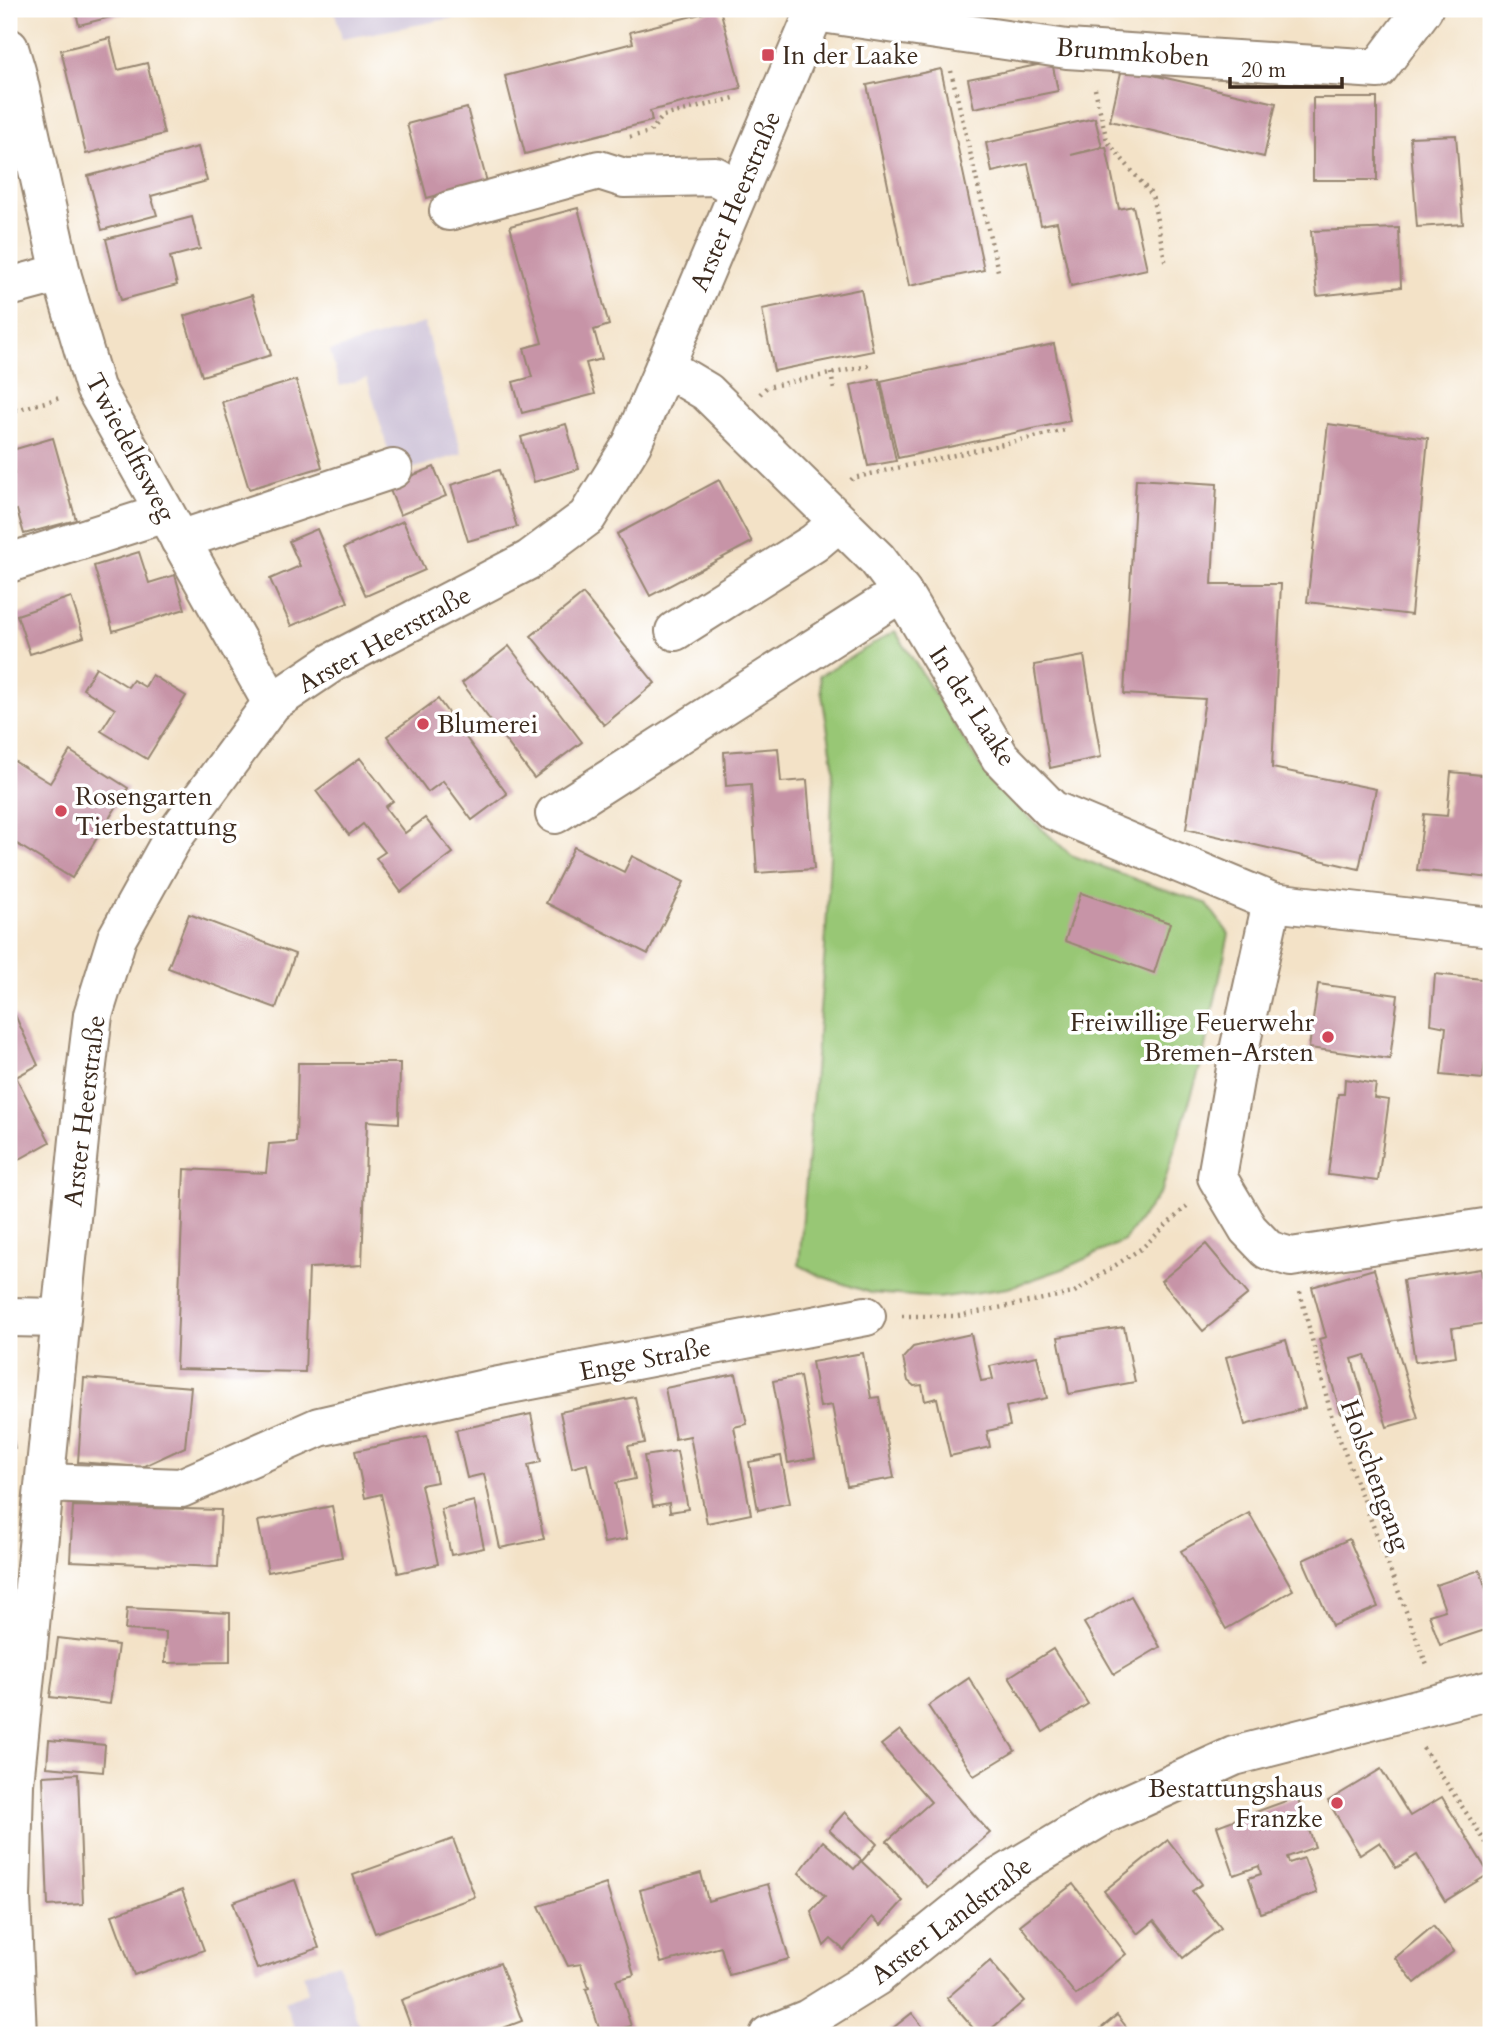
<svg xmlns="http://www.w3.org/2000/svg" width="1500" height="2044" font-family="Cardo,serif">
	<rect width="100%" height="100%" fill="#fff"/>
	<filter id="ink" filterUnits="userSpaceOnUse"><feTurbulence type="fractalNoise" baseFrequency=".0143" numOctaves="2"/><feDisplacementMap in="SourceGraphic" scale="14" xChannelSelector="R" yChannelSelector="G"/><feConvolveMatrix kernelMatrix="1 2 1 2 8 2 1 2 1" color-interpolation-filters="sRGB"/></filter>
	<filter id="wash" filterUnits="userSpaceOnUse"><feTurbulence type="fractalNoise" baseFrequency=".00686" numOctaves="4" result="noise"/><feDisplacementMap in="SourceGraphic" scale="28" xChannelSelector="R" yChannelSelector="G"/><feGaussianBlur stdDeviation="1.57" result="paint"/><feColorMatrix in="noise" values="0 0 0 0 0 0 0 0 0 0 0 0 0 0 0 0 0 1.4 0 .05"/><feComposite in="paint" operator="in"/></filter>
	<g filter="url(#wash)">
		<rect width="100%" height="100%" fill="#f3e2c7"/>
		<g fill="#cbbfd5">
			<polygon points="334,9 479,9 480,13 342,39"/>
			<polygon points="424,323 462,454 395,474 367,378 340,386 330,351"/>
			<polygon points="338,1963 362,2035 297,2035 284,2001 308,1992 303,1974"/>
		</g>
		<polygon fill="#98c775" stroke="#6a784a" stroke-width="2" points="895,631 992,784 1071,855 1148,884 1206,903 1229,934 1202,1061 1162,1190 1124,1241 1063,1269 1008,1288 938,1298 871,1293 820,1276 799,1265 825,949 830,855 833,763 819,676"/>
		<g id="blocks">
			<g fill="#c794a7">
				<polygon points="75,9 139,9 139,10 79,25"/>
				<polygon points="720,9 741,88 650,111 652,121 525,154 505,76 633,43 630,32"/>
				<polygon points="110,38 118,70 147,63 164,134 86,154 61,50"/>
				<polygon points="1052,62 1058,91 974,108 968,79"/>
				<polygon points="1122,68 1276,103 1264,157 1110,121"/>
				<polygon points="941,69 984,270 909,286 867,85"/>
				<rect x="1313" y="98" width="64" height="82"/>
				<polygon points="467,108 487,182 427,198 407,124"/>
				<polygon points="1095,118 1102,147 1071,155 1106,147 1119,209 1133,206 1147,269 1071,286 1057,222 1041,225 1028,164 992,172 986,143"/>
				<polygon points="1456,135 1463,224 1417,227 1410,137"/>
				<polygon points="198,147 207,181 151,196 157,215 102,230 88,176"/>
				<polygon points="578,208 609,325 594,330 602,359 586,363 595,394 522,413 513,382 532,377 524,348 542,343 510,226"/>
				<polygon points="192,217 200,249 170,257 177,285 121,300 106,239"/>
				<polygon points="1399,228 1401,287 1317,296 1311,231"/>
				<polygon points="861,289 873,351 774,371 762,309"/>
				<polygon points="252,295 271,355 202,376 184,316"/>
				<polygon points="1054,344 1070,421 898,458 881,381"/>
				<polygon points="879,379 896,461 868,466 851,385"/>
				<polygon points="296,380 322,467 249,489 222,402"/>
				<polygon points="566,424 579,469 534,482 521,437"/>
				<polygon points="1328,424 1428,438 1411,615 1307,602"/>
				<polygon points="53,438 76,520 24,534 17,510 9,512 9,475 14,474 9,451"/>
				<polygon points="434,467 446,496 400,515 388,485"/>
				<polygon points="499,470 517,527 468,541 451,485"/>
				<polygon points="1136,479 1217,484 1212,584 1281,584 1272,768 1376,789 1359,869 1186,829 1205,699 1124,694"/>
				<polygon points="719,480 752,542 650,596 617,534"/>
				<polygon points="403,521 425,570 366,596 344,548"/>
				<polygon points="317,529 348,602 291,626 270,579 300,566 289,541"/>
				<polygon points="139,552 149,583 175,575 185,609 113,631 94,566"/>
				<polygon points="583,594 655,683 604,725 531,636"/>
				<polygon points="71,597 84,637 30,654 17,615"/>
				<polygon points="509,646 582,742 534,778 462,683"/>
				<polygon points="1084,656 1101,757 1050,768 1034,665"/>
				<polygon points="96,667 128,687 133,680 145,687 152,675 186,696 147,759 101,731 115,709 83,689"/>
				<polygon points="438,699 507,794 472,820 443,781 428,792 387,736"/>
				<polygon points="778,748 781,782 807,780 814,869 757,873 751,784 726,786 724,752"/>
				<polygon points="70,751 128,788 72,878 9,839 9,758 50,783"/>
				<polygon points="360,758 393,801 385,807 405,833 425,818 453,853 401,892 376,858 385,852 363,824 349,835 316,791"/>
				<polygon points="1451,772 1491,776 1488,822 1491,822 1491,878 1417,870 1424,814 1447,816"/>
				<polygon points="574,847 624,872 632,856 684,882 648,954 546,903"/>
				<polygon points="1081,893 1170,923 1154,973 1065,941"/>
				<polygon points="189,914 295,954 276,1008 168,968"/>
				<polygon points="1435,974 1491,980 1491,1007 1483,1079 1441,1075 1446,1027 1431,1024"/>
				<polygon points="1318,984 1398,995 1390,1059 1309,1048"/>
				<polygon points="15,1015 38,1065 16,1077 50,1142 9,1165 9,1019"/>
				<polygon points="298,1063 400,1063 399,1123 367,1121 362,1265 309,1268 305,1372 176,1369 184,1169 266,1173 269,1144 296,1142"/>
				<polygon points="1345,1079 1376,1084 1374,1098 1389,1100 1378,1181 1328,1175 1338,1094 1344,1094"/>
				<polygon points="1206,1244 1248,1294 1203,1331 1161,1281"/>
				<polygon points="1374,1269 1418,1418 1387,1427 1365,1355 1352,1359 1366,1407 1341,1414 1319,1339 1326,1337 1312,1287"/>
				<polygon points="1481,1269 1489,1323 1452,1328 1456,1356 1415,1362 1403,1280"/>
				<polygon points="1124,1327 1135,1382 1069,1394 1058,1337"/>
				<polygon points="971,1334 981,1381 993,1379 990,1366 1037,1356 1047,1398 1006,1407 1010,1426 987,1431 990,1447 950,1456 937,1398 925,1401 922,1385 914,1386 908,1381 903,1358 913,1347"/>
				<polygon points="1286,1340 1305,1408 1245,1425 1226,1357"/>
				<polygon points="863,1353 871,1398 879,1397 894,1478 847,1486 832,1405 820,1407 812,1362"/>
				<polygon points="736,1374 747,1424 734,1427 751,1514 707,1523 690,1436 675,1439 665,1388"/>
				<polygon points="800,1376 815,1458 788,1463 773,1381"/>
				<polygon points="84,1378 191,1387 185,1447 142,1467 78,1462"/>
				<polygon points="635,1397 645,1443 628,1446 635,1479 616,1483 627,1539 604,1543 587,1464 572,1468 560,1412"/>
				<polygon points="531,1414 541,1462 528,1465 544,1539 500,1548 484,1474 467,1478 456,1430"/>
				<polygon points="9,1422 15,1448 9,1449"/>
				<polygon points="427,1436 437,1482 421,1485 438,1564 398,1573 381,1494 365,1498 355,1451"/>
				<polygon points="677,1451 688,1509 670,1512 669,1503 653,1506 644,1456"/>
				<polygon points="781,1456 790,1503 758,1510 749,1462"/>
				<polygon points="474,1501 484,1548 451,1555 441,1509"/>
				<polygon points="73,1506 221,1510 218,1567 70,1561"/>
				<polygon points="332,1506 342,1557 268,1572 258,1521"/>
				<polygon points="1249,1513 1293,1590 1226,1629 1181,1551"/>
				<polygon points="1349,1539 1378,1607 1332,1626 1303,1560"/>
				<polygon points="1480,1570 1491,1605 1491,1628 1440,1645 1429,1615 1445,1610 1436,1585"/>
				<polygon points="1131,1596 1160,1647 1114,1674 1084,1623"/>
				<polygon points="127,1608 230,1613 230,1662 165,1663 166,1632 125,1630"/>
				<polygon points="58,1638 118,1645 110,1704 50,1697"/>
				<polygon points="1053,1649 1088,1704 1043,1732 1009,1677"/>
				<polygon points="969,1678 1015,1751 974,1776 928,1706"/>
				<polygon points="900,1730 990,1833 927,1887 887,1841 931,1802 881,1745"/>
				<polygon points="49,1740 105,1745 103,1772 47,1767"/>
				<polygon points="1381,1769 1410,1816 1442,1797 1489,1874 1445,1901 1417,1855 1396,1868 1380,1842 1360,1855 1328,1801"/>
				<polygon points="78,1774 83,1904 48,1906 43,1776"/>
				<polygon points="1297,1797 1315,1847 1287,1857 1289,1863 1304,1858 1317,1893 1261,1913 1249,1878 1261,1874 1259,1866 1234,1875 1217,1826"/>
				<polygon points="845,1812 877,1844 862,1861 829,1830"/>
				<polygon points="453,1839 475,1897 375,1933 353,1875"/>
				<polygon points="1168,1840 1202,1884 1192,1891 1221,1928 1183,1958 1154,1921 1138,1934 1104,1891"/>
				<polygon points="823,1841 854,1869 861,1861 903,1901 881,1925 872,1917 844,1950 831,1939 824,1946 811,1911 825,1896 799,1873"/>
				<polygon points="701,1873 708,1901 768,1884 789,1959 729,1975 721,1947 661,1963 640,1890"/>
				<polygon points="295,1880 319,1948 257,1969 233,1902"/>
				<polygon points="606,1884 634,1975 616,1980 631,2026 601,2034 586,1989 589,1988 581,1964 568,1966 539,1906"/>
				<polygon points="1073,1884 1126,1954 1076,1995 1020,1925"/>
				<polygon points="182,1890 204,1950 134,1975 112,1915"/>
				<polygon points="1433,1926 1454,1951 1415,1983 1395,1958"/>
				<polygon points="990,1961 1024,2001 984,2035 979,2035 947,1998"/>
				<polygon points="500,1963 522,2021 484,2035 414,2035 401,2000"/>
				<polygon points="912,2013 929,2035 884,2035"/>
				<polygon points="1117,2015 1132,2034 1093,2035"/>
			</g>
		</g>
	</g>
	<g filter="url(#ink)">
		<use href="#blocks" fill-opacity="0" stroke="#978672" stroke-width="2"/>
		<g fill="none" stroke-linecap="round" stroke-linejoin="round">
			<g stroke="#978672" stroke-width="42">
				<g id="minor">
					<polyline points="815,12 1067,49 1378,69 1423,9"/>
					<polyline points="9,48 16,71 61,273 95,388 272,703"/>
					<polyline points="449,211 599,170 624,178 715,176 740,190"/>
					<polyline points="9,287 61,273"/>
					<polyline points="665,367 707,392 877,559 902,592 1000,757 1052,810 1272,902 1491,927"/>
					<polyline points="180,540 393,469"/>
					<polyline points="9,563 165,513"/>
					<polyline points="675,631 814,543 839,522"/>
					<polyline points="555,814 902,592"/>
					<polyline points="1272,902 1240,1046 1217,1177 1248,1229 1268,1250 1291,1257 1491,1227"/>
					<polyline points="9,1317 60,1318"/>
					<polyline points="45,1483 181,1488 319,1427 489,1388 866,1316"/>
					<polyline points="17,2035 11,1897 14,1784 84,1090 93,1015 117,938 172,839 272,703 333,662 529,560 587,517 632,444 816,9"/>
					<polyline points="769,2035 808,2019 877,1976 997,1879 1106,1814 1234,1756 1491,1690"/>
				</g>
			</g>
			<g stroke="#978672" stroke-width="4.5" stroke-dasharray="2 5" stroke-linecap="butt">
				<polyline points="951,71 998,271"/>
				<polyline points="1095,89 1107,141 1152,195 1166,265"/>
				<polyline points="630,137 650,132 663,116 734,98 736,99"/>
				<polyline points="831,373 834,390"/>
				<polyline points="760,394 767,387 873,365"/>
				<polyline points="9,412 60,398"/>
				<polyline points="851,480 853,478 1065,430"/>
				<polyline points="1300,1292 1333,1422 1428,1668"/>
				<polyline points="902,1316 958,1316 1073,1293 1142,1248 1189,1204"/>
				<polyline points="1423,1748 1491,1850"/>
			</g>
			<use href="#minor" stroke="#fff" stroke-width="38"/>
		</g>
	</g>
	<g fill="#d1495b" stroke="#fff" stroke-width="2.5">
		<rect x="761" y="48" width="14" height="14" rx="3.5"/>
		<circle cx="423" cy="724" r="7"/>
		<circle cx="61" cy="811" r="7"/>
		<circle cx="1328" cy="1037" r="7"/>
		<circle cx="1337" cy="1803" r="7"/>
	</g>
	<g text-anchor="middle" stroke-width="7" stroke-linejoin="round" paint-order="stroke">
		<g font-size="26" fill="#3b2a1e" stroke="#fff">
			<text transform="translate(1133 52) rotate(4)" y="9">Brummkoben</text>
			<text transform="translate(735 201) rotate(-67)" y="9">Arster Heerstraße</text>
			<text transform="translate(131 447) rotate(62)" y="9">Twiedelftsweg</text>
			<text transform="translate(384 639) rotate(-29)" y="9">Arster Heerstraße</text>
			<text transform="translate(973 706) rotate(57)" y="9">In der Laake</text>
			<text transform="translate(84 1111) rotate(-83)" y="9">Arster Heerstraße</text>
			<text transform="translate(645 1359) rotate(-11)" y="9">Enge Straße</text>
			<text transform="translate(1376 1475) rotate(70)" y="9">Holschengang</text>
			<text transform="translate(951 1920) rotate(-37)" y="9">Arster Landstraße</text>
		</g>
		<g font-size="26" fill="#3b2a1e" stroke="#fff" text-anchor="start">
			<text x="782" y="64">In der Laake</text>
			<text x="437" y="733">Blumerei</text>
			<text x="75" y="805">Rosengarten<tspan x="75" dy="30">Tierbestattung</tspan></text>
			<text x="1314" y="1031" text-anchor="end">Freiwillige Feuerwehr<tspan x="1314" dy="30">Bremen-Arsten</tspan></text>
			<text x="1323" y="1797" text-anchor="end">Bestattungshaus<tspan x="1323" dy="30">Franzke</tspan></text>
		</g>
	</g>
	<rect width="1500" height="2044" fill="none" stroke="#fff" stroke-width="35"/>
	<path d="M1230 77v10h112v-10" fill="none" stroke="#3b2a1e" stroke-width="3.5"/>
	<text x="1241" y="77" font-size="21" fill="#3b2a1e" stroke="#ffffff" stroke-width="5" paint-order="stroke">20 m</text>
</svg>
